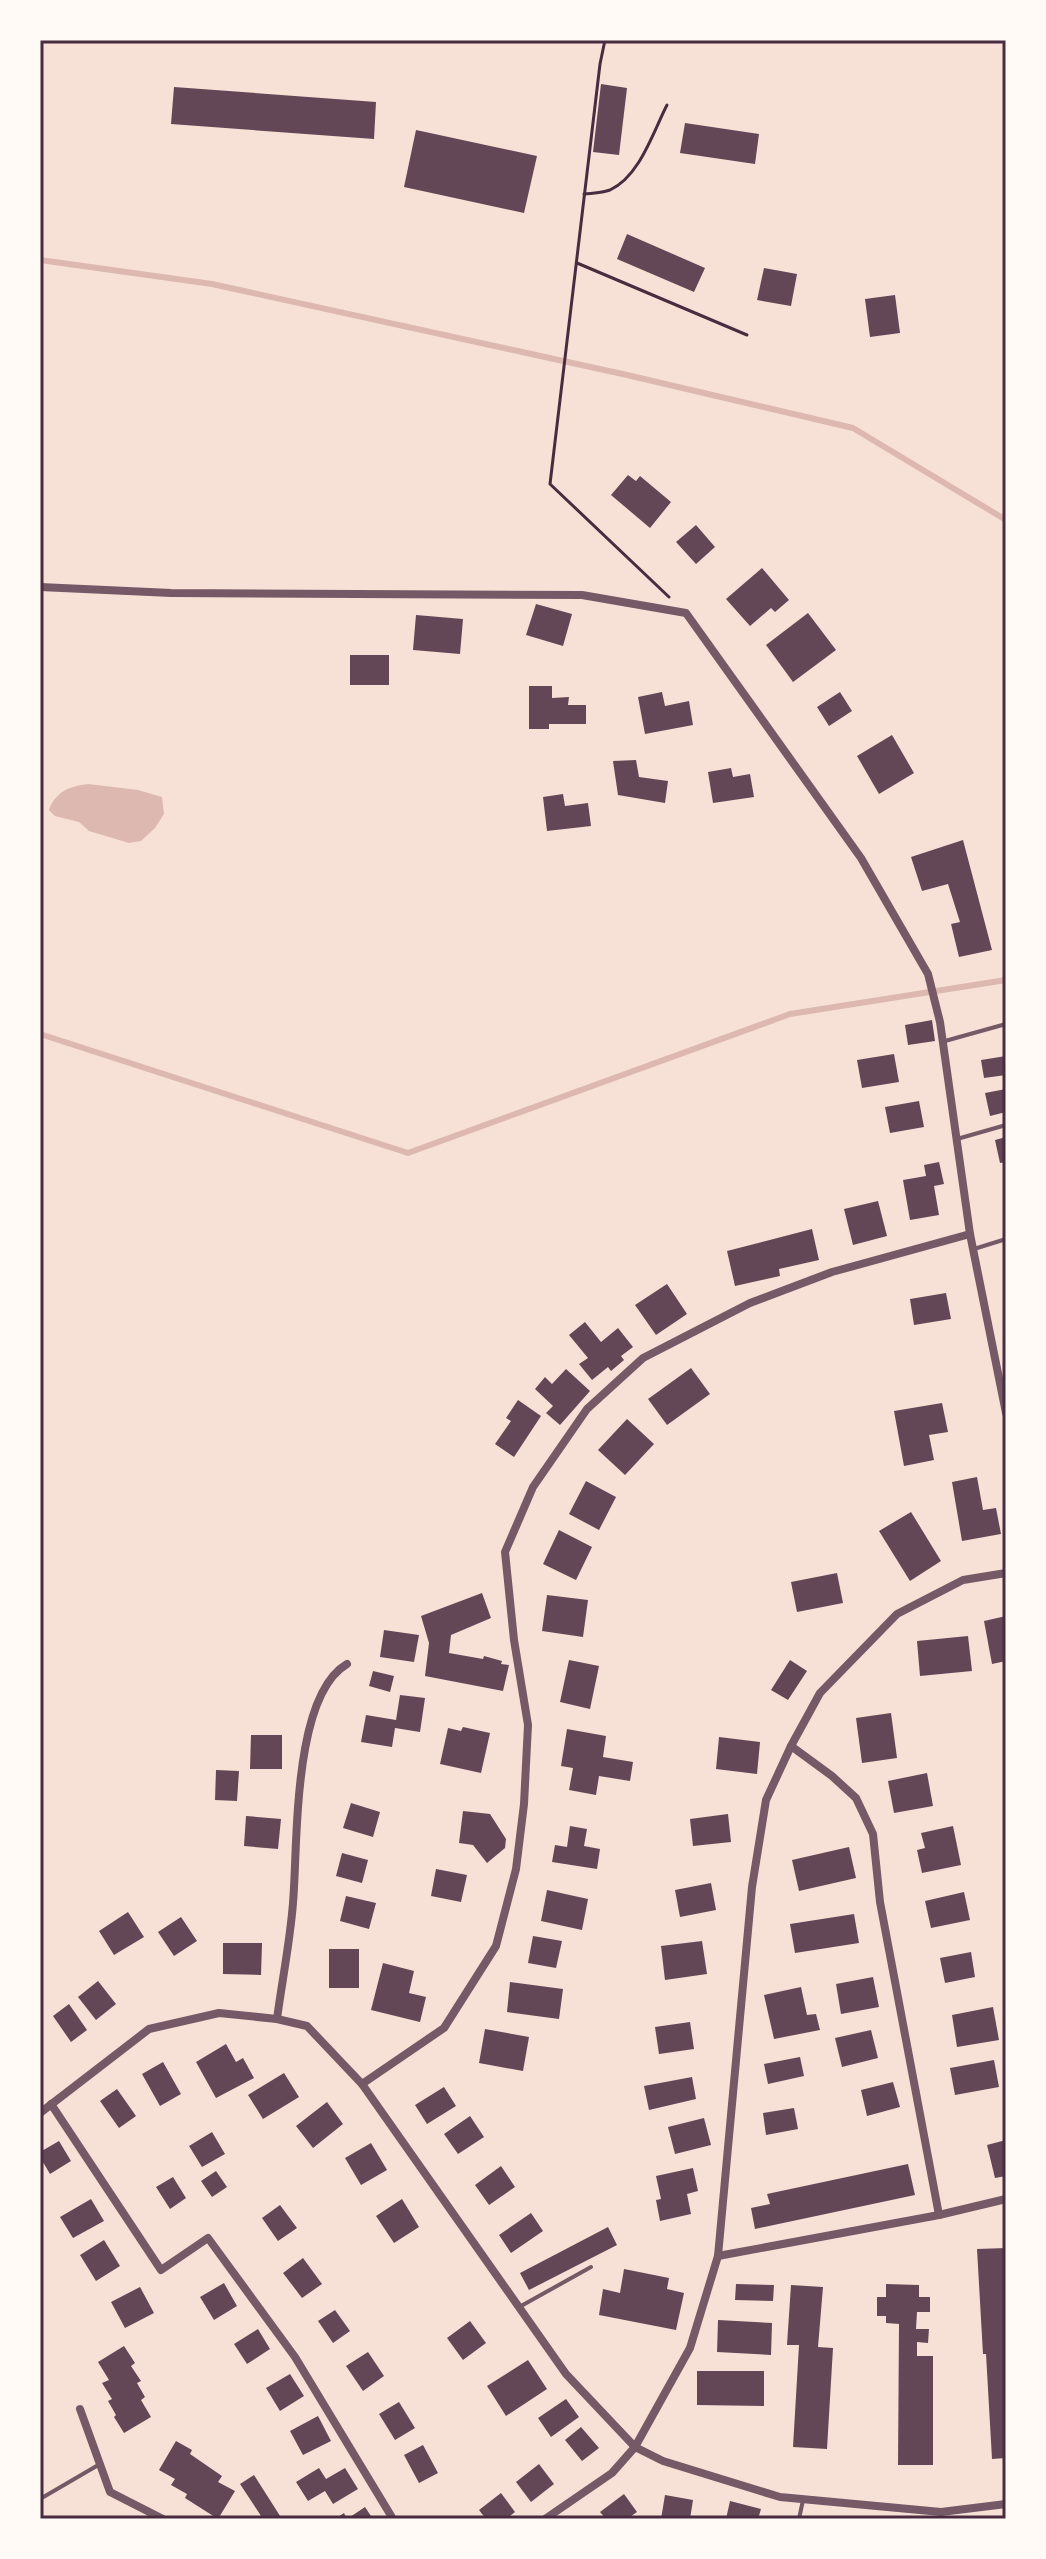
<svg xmlns="http://www.w3.org/2000/svg" width="1046" height="2559" font-family="Quicksand,sans-serif">
	<rect width="100%" height="100%" fill="#f7e1d7"/>
	<path fill="#dcb8b0" d="M88,784L138,790L162,797L164,814L155,828L141,841L129,843L89,831L79,822L55,816L49,810C55,792 70,786 88,784Z"/>
	<g fill="none" stroke-linecap="round" stroke-linejoin="round">
		<g stroke="#dcb8b0" stroke-width="6">
			<polyline points="40,260 212,284 627,375 853,428 1006,520"/>
			<polyline points="40,1034 408,1153 790,1014 1006,980"/>
		</g>
	</g>
	<g fill="#644757">
		<polygon points="601,84 627,88 619,155 593,152"/>
		<polygon points="174,87 376,102 374,139 171,124"/>
		<polygon points="685,123 759,134 755,164 680,153"/>
		<polygon points="416,130 537,156 524,213 404,187"/>
		<polygon points="627,234 705,268 694,292 617,259"/>
		<polygon points="764,268 797,274 791,306 757,300"/>
		<polygon points="895,295 900,333 870,337 865,299"/>
		<polygon points="628,475 636,481 640,476 671,502 650,528 611,495"/>
		<polygon points="696,525 715,547 696,564 676,542"/>
		<polygon points="762,568 789,600 775,612 771,608 750,626 726,599"/>
		<polygon points="536,604 572,614 563,646 526,635"/>
		<polygon points="808,613 836,650 793,682 766,645"/>
		<polygon points="416,615 463,619 460,654 413,650"/>
		<rect x="350" y="655" width="39" height="30"/>
		<polygon points="529,686 552,686 552,698 569,697 568,705 586,705 586,724 549,724 549,729 529,729"/>
		<polygon points="662,692 665,706 689,701 693,725 645,734 638,697"/>
		<polygon points="840,692 852,711 829,726 817,707"/>
		<polygon points="892,735 914,773 879,794 857,756"/>
		<polygon points="636,760 639,777 668,781 665,803 618,795 613,761"/>
		<polygon points="731,768 733,777 750,774 754,797 713,803 708,772"/>
		<polygon points="563,794 565,806 588,803 591,826 547,831 543,797"/>
		<polygon points="963,840 992,950 959,957 951,924 960,922 948,884 922,891 911,857"/>
		<polygon points="932,1020 935,1041 908,1045 905,1025"/>
		<polygon points="894,1054 899,1082 862,1088 857,1060"/>
		<polygon points="1006,1056 1006,1075 984,1078 981,1060"/>
		<polygon points="1006,1089 1006,1112 990,1116 985,1093"/>
		<polygon points="919,1101 924,1127 890,1133 885,1107"/>
		<polygon points="1006,1137 1006,1162 1000,1163 995,1140"/>
		<polygon points="939,1162 944,1184 934,1186 939,1215 910,1220 903,1180 926,1176 924,1165"/>
		<polygon points="878,1201 887,1236 853,1245 844,1209"/>
		<polygon points="812,1229 819,1260 779,1269 780,1276 735,1286 727,1251"/>
		<polygon points="667,1284 687,1314 656,1335 635,1305"/>
		<polygon points="946,1293 951,1319 914,1325 910,1299"/>
		<polygon points="585,1322 601,1342 618,1328 633,1347 621,1356 624,1360 611,1371 608,1367 592,1380 579,1364 588,1358 569,1335"/>
		<polygon points="691,1368 710,1394 667,1425 648,1399"/>
		<polygon points="566,1369 590,1391 560,1425 546,1413 553,1406 535,1389 545,1377 552,1384"/>
		<polygon points="518,1400 541,1416 514,1457 495,1444 511,1421 506,1418"/>
		<polygon points="942,1403 948,1432 929,1435 934,1460 904,1466 894,1411"/>
		<polygon points="627,1419 654,1444 625,1475 598,1450"/>
		<polygon points="977,1477 983,1510 996,1508 1001,1534 962,1541 952,1482"/>
		<polygon points="586,1481 616,1497 599,1530 569,1514"/>
		<polygon points="911,1512 941,1561 910,1581 879,1531"/>
		<polygon points="559,1530 592,1547 576,1580 543,1564"/>
		<polygon points="837,1573 843,1603 797,1612 791,1582"/>
		<polygon points="482,1593 491,1618 451,1635 449,1653 483,1659 484,1656 502,1661 501,1664 509,1665 503,1691 425,1676 429,1643 421,1616"/>
		<polygon points="547,1595 588,1600 583,1637 542,1631"/>
		<polygon points="1006,1616 1006,1661 992,1664 984,1621"/>
		<polygon points="384,1630 419,1635 414,1662 380,1657"/>
		<polygon points="968,1636 972,1671 920,1676 917,1641"/>
		<polygon points="569,1660 599,1666 590,1709 560,1702"/>
		<polygon points="790,1660 807,1671 788,1700 771,1690"/>
		<polygon points="373,1671 394,1676 390,1692 369,1686"/>
		<polygon points="400,1695 425,1698 420,1732 395,1728 392,1747 361,1742 366,1715 396,1720"/>
		<polygon points="891,1713 897,1758 862,1763 856,1718"/>
		<polygon points="463,1727 490,1733 481,1773 440,1764 448,1728 461,1731"/>
		<polygon points="567,1729 606,1736 603,1757 633,1762 630,1781 599,1776 596,1795 569,1790 573,1768 561,1766"/>
		<polygon points="251,1735 282,1735 282,1769 250,1769"/>
		<polygon points="719,1737 760,1742 757,1774 716,1769"/>
		<polygon points="216,1770 239,1771 237,1801 215,1800"/>
		<polygon points="927,1773 933,1806 894,1813 888,1781"/>
		<polygon points="351,1803 380,1812 373,1837 343,1828"/>
		<polygon points="463,1811 490,1814 506,1839 505,1848 487,1863 473,1845 459,1843"/>
		<polygon points="728,1814 731,1842 693,1846 690,1819"/>
		<polygon points="246,1816 281,1819 278,1849 244,1846"/>
		<polygon points="570,1826 587,1829 584,1846 600,1849 597,1869 552,1862 555,1845 567,1847"/>
		<polygon points="953,1826 961,1865 922,1873 917,1850 925,1848 921,1833"/>
		<polygon points="849,1847 856,1878 799,1891 792,1860"/>
		<polygon points="342,1853 368,1860 362,1883 336,1876"/>
		<polygon points="436,1869 467,1875 461,1902 431,1896"/>
		<polygon points="711,1883 716,1910 680,1917 675,1890"/>
		<polygon points="547,1890 588,1899 582,1930 541,1921"/>
		<polygon points="964,1892 970,1920 931,1928 925,1901"/>
		<polygon points="346,1896 376,1903 369,1929 340,1921"/>
		<polygon points="128,1912 144,1937 114,1955 99,1931"/>
		<polygon points="854,1914 859,1943 795,1953 790,1924"/>
		<polygon points="181,1917 197,1941 174,1956 158,1932"/>
		<polygon points="533,1936 562,1941 556,1968 528,1963"/>
		<polygon points="702,1941 707,1974 665,1980 661,1946"/>
		<polygon points="223,1943 262,1943 261,1975 223,1974"/>
		<rect x="329" y="1949" width="30" height="39"/>
		<polygon points="971,1952 975,1977 945,1983 940,1958"/>
		<polygon points="383,1963 414,1971 409,1993 426,1997 420,2022 371,2010"/>
		<polygon points="873,1977 879,2007 841,2014 836,1984"/>
		<polygon points="98,1981 116,2004 96,2020 78,1997"/>
		<polygon points="510,1982 563,1989 559,2019 507,2012"/>
		<polygon points="801,1987 807,2015 816,2014 820,2030 774,2039 764,1995"/>
		<polygon points="69,2004 87,2030 71,2042 53,2016"/>
		<polygon points="993,2007 999,2040 957,2047 952,2015"/>
		<polygon points="690,2022 694,2049 659,2054 655,2027"/>
		<polygon points="485,2029 529,2037 523,2071 479,2063"/>
		<polygon points="871,2030 878,2058 842,2067 835,2038"/>
		<polygon points="226,2044 236,2062 243,2058 254,2078 216,2098 196,2062"/>
		<polygon points="800,2057 804,2076 768,2084 764,2064"/>
		<polygon points="994,2060 999,2087 955,2095 950,2068"/>
		<polygon points="163,2062 181,2094 160,2106 142,2074"/>
		<polygon points="284,2073 299,2097 263,2119 248,2095"/>
		<polygon points="692,2077 696,2099 649,2110 644,2086"/>
		<polygon points="893,2082 900,2107 867,2116 861,2090"/>
		<polygon points="444,2087 456,2106 427,2124 415,2105"/>
		<polygon points="117,2089 136,2116 119,2128 100,2101"/>
		<polygon points="327,2102 343,2124 313,2148 296,2126"/>
		<polygon points="794,2108 798,2129 766,2135 763,2113"/>
		<polygon points="470,2116 484,2137 458,2154 444,2134"/>
		<polygon points="704,2118 711,2145 675,2154 668,2127"/>
		<polygon points="212,2132 225,2154 202,2167 189,2146"/>
		<polygon points="1006,2140 1006,2176 995,2178 987,2145"/>
		<polygon points="59,2141 71,2161 50,2174 40,2157 40,2152"/>
		<polygon points="371,2143 387,2170 361,2185 345,2158"/>
		<polygon points="908,2164 915,2195 755,2229 751,2208 770,2204 767,2194"/>
		<polygon points="501,2166 515,2187 489,2205 475,2185"/>
		<polygon points="693,2168 698,2191 687,2194 691,2214 660,2221 656,2200 661,2199 656,2176"/>
		<polygon points="216,2171 227,2187 212,2197 201,2181"/>
		<polygon points="173,2177 186,2198 170,2209 156,2187"/>
		<polygon points="91,2199 104,2221 73,2238 60,2217"/>
		<polygon points="402,2199 419,2227 394,2243 376,2216"/>
		<polygon points="280,2205 297,2228 278,2241 262,2218"/>
		<polygon points="531,2213 543,2231 511,2253 499,2235"/>
		<polygon points="608,2227 617,2245 529,2290 520,2273"/>
		<polygon points="104,2240 120,2266 96,2281 80,2255"/>
		<polygon points="1006,2248 1006,2458 992,2459 986,2354 983,2354 977,2249"/>
		<polygon points="303,2258 322,2284 302,2298 283,2273"/>
		<polygon points="624,2269 669,2278 667,2289 684,2293 676,2330 599,2315 603,2289 620,2293"/>
		<polygon points="224,2283 237,2306 214,2320 200,2297"/>
		<polygon points="736,2284 774,2285 773,2301 735,2300"/>
		<polygon points="886,2284 919,2285 919,2297 930,2297 930,2312 917,2312 916,2329 929,2329 928,2343 917,2342 917,2356 933,2356 933,2465 898,2465 899,2324 886,2323 886,2316 877,2316 877,2297 886,2297"/>
		<polygon points="791,2285 823,2287 818,2347 833,2348 827,2449 793,2447 799,2345 787,2345"/>
		<polygon points="140,2287 154,2313 125,2328 111,2302"/>
		<polygon points="335,2310 350,2331 333,2343 318,2321"/>
		<polygon points="718,2320 772,2323 771,2355 717,2352"/>
		<polygon points="470,2321 486,2343 463,2360 447,2338"/>
		<polygon points="258,2329 270,2349 247,2364 234,2344"/>
		<polygon points="124,2346 135,2363 131,2366 141,2381 137,2383 145,2397 141,2400 151,2417 124,2433 114,2417 116,2415 108,2401 112,2399 102,2383 109,2380 98,2362"/>
		<polygon points="368,2352 384,2376 363,2391 346,2366"/>
		<polygon points="528,2360 547,2389 506,2416 487,2386"/>
		<polygon points="697,2371 764,2371 764,2406 697,2405"/>
		<polygon points="290,2374 304,2396 280,2411 266,2388"/>
		<polygon points="566,2399 579,2417 551,2437 538,2418"/>
		<polygon points="399,2402 415,2428 395,2440 379,2414"/>
		<polygon points="318,2416 331,2441 303,2455 290,2431"/>
		<polygon points="581,2427 599,2448 582,2461 565,2440"/>
		<polygon points="176,2441 192,2450 190,2454 222,2476 218,2482 235,2491 218,2519 185,2498 187,2494 171,2485 175,2479 159,2470"/>
		<polygon points="423,2445 438,2473 419,2483 404,2455"/>
		<polygon points="539,2464 554,2484 531,2502 516,2482"/>
		<polygon points="319,2468 326,2479 345,2468 358,2489 333,2504 325,2491 308,2501 296,2482"/>
		<polygon points="254,2475 282,2519 263,2519 240,2484"/>
		<polygon points="501,2493 515,2512 506,2519 486,2519 479,2510"/>
		<polygon points="624,2494 637,2512 627,2519 606,2519 600,2512"/>
		<polygon points="665,2495 693,2500 690,2519 661,2519"/>
		<polygon points="730,2501 761,2509 758,2519 726,2519"/>
		<polygon points="365,2507 373,2519 335,2519 344,2513 347,2519"/>
	</g>
	<g fill="none" stroke-linecap="round" stroke-linejoin="round">
		<g stroke="#4a2c40" stroke-width="3">
			<polyline points="605,40 600,64 550,484 669,597"/>
			<path d="M584,194C593,193 602,193 610,190C640,176 653,132 667,105"/>
			<polyline points="577,263 747,335"/>
		</g>
		<g stroke="#755966" stroke-width="4">
			<polyline points="945,1041 1006,1024"/>
			<polyline points="957,1139 1006,1125"/>
			<polyline points="974,1249 1006,1239"/>
			<polyline points="521,2306 591,2267"/>
			<polyline points="40,2499 100,2464"/>
			<polyline points="799,2519 803,2500"/>
		</g>
		<g stroke="#755966" stroke-width="8">
			<polyline points="40,587 171,593 582,595 686,613 861,858 928,974 940,1022 970,1234 1006,1413"/>
			<polyline points="791,1746 832,1776 856,1798 873,1834 880,1902 939,2215"/>
			<path d="M277,2019C282,1981 290,1942 293,1903C298,1845 292,1696 347,1664"/>
			<polyline points="362,2084 444,2028 496,1946 516,1869 524,1804 528,1725 514,1640 505,1552 533,1487 587,1409 643,1358 750,1303 832,1272 970,1234"/>
			<polyline points="51,2104 161,2270 208,2238 295,2357 393,2519"/>
			<polyline points="40,2113 149,2029 219,2013 277,2019 307,2026 362,2084 566,2374 635,2447 663,2461 780,2497 941,2512 1006,2504"/>
			<polyline points="718,2256 939,2215 1006,2199"/>
			<polyline points="80,2409 110,2492 163,2519"/>
			<polyline points="545,2519 612,2473 635,2447 690,2348 718,2256 752,1887 766,1800 791,1746 820,1693 897,1614 963,1580 1006,1573"/>
		</g>
	</g>
	<rect width="1046" height="2559" fill="none" stroke="#fffaf5" stroke-width="84"/>
	<rect x="42" y="42" width="962" height="2475" fill="none" stroke="#4a2c40" stroke-width="3"/>
</svg>
